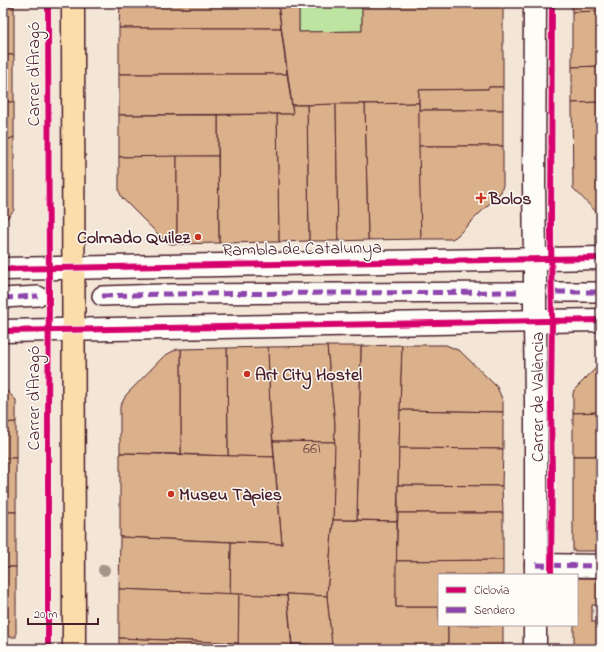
<svg xmlns="http://www.w3.org/2000/svg" width="604" height="652" font-family="'Indie Flower',sans-serif">
	<rect width="100%" height="100%" fill="#f3e6d7"/>
	<filter id="ink" filterUnits="userSpaceOnUse"><feTurbulence type="fractalNoise" baseFrequency=".025" numOctaves="2"/><feDisplacementMap in="SourceGraphic" scale="8" xChannelSelector="R" yChannelSelector="G"/><feConvolveMatrix kernelMatrix="1 2 1 2 8 2 1 2 1" color-interpolation-filters="sRGB"/></filter>
	<g filter="url(#ink)">
		<polygon fill="#bde5a1" stroke="#848266" points="299,3 362,3 362,31 299,32"/>
		<g fill="#dbb18b" stroke="#4a1f2b">
			<rect x="3" y="3" width="11" height="4"/>
			<polygon points="120,3 278,3 281,28 119,28"/>
			<polygon points="278,3 299,3 299,32 362,31 362,3 503,3 503,87 489,87 488,89 419,90 419,103 292,105"/>
			<polygon points="572,3 601,3 601,11 572,12"/>
			<rect x="3" y="7" width="11" height="48"/>
			<polygon points="601,11 601,66 572,67 572,12"/>
			<polygon points="119,28 281,28 287,74 119,74"/>
			<rect x="3" y="55" width="11" height="47"/>
			<polygon points="601,66 601,102 572,103 572,67"/>
			<polygon points="119,74 287,74 293,114 119,115"/>
			<polygon points="489,87 503,87 503,110 419,110 419,90 488,89"/>
			<polygon points="3,102 14,102 14,137 3,142"/>
			<polygon points="601,102 601,217 573,188 572,103"/>
			<polygon points="419,103 421,239 368,240 365,104"/>
			<polygon points="336,104 338,241 309,241 307,105"/>
			<polygon points="336,104 365,104 368,240 338,241"/>
			<polygon points="292,105 307,105 309,241 279,242 277,114 293,114"/>
			<rect x="419" y="110" width="84" height="36"/>
			<polygon points="277,114 279,242 219,243 218,115"/>
			<polygon points="119,115 218,115 218,156 119,157"/>
			<polygon points="14,137 14,210 3,223 3,142"/>
			<polygon points="419,146 503,146 503,185 501,192 457,236 452,239 421,239"/>
			<polygon points="177,156 177,244 171,244 166,242 122,198 119,191 119,157"/>
			<polygon points="177,156 218,156 219,243 177,244"/>
			<polygon points="402,345 397,521 357,520 361,346"/>
			<polygon points="402,345 446,345 460,351 497,387 503,401 503,412 400,410"/>
			<polygon points="327,346 335,423 335,442 273,441 270,411 268,347"/>
			<polygon points="327,346 361,346 357,520 333,520 335,423"/>
			<polygon points="268,347 270,411 274,457 228,456 227,348"/>
			<polygon points="227,348 228,456 181,454 181,349"/>
			<polygon points="177,349 181,349 181,454 120,453 120,407 126,395 164,356"/>
			<polygon points="601,363 601,412 573,413 573,394 574,390"/>
			<polygon points="3,387 16,400 16,422 3,423"/>
			<polygon points="400,410 503,412 503,449 399,448"/>
			<polygon points="601,412 601,456 573,456 573,413"/>
			<polygon points="16,422 16,458 3,458 3,423"/>
			<polygon points="273,441 335,442 333,520 327,596 287,594 287,596 230,594 231,542 282,544"/>
			<polygon points="399,448 503,449 502,486 398,485"/>
			<polygon points="120,453 274,457 282,544 120,537"/>
			<rect x="573" y="456" width="28" height="95"/>
			<rect x="3" y="458" width="13" height="54"/>
			<polygon points="398,485 502,486 503,513 398,513"/>
			<rect x="3" y="512" width="13" height="55"/>
			<polygon points="398,513 503,513 503,560 396,561"/>
			<polygon points="333,520 397,521 396,607 439,607 439,625 448,625 448,649 332,649 327,596"/>
			<polygon points="120,537 231,542 230,594 119,589"/>
			<polygon points="503,560 503,575 439,575 439,607 396,607 396,561"/>
			<rect x="3" y="567" width="13" height="70"/>
			<polygon points="577,578 601,578 601,605 592,605 592,622 601,622 601,649 574,649 574,625 577,625"/>
			<polygon points="119,589 239,594 239,643 119,638"/>
			<polygon points="239,594 287,596 292,649 238,649"/>
			<polygon points="287,594 327,596 332,645 292,644"/>
			<rect x="448" y="625" width="55" height="24"/>
			<polygon points="119,638 239,643 238,649 119,649"/>
			<polygon points="292,644 332,645 332,649 292,649"/>
		</g>
		<g fill="none" stroke-linecap="round" stroke-linejoin="round">
			<g stroke="#4a1f2b" stroke-width="22">
				<g id="pedestrian">
					<polyline points="556,292 601,292"/>
					<polyline points="102,296 164,294 522,292"/>
					<polyline points="3,298 38,296"/>
				</g>
			</g>
			<g stroke="#4a1f2b" stroke-width="25">
				<g id="minor">
					<polyline points="3,269 601,258"/>
					<polyline points="3,331 601,320"/>
					<polyline points="536,565 601,566"/>
				</g>
			</g>
			<g stroke="#4a1f2b" stroke-width="25">
				<g id="tertiary">
					<polyline points="535,3 534,183 535,259 535,322 536,401 536,575"/>
					<polyline points="535,649 535,625"/>
				</g>
			</g>
			<g stroke="#4a1f2b" stroke-width="25">
				<polyline id="primary" points="73,3 74,649"/>
			</g>
			<use href="#pedestrian" stroke="#fdfcf7" stroke-width="19"/>
			<use href="#minor" stroke="#fdfcf7" stroke-width="22"/>
			<use href="#tertiary" stroke="#fdfcf7" stroke-width="22"/>
			<use href="#primary" stroke="#faddab" stroke-width="22"/>
			<g stroke="#8e44ad" stroke-width="5" stroke-dasharray="10 5" stroke-linecap="butt">
				<polyline points="556,292 601,292"/>
				<polyline points="102,296 164,294 522,292"/>
				<polyline points="3,298 38,296"/>
				<polyline points="536,565 601,566"/>
			</g>
			<g stroke="#fdfcf7" stroke-width="8">
				<g id="cycleway">
					<polyline points="48,3 49,296 48,416 48,649"/>
					<polyline points="3,269 601,258"/>
					<polyline points="3,331 601,320"/>
					<polyline points="551,575 552,475 551,401 552,321 551,233 552,3"/>
				</g>
			</g>
			<use href="#cycleway" stroke="#d6006c" stroke-width="6"/>
		</g>
		<circle fill="#a69488" cx="104" cy="570" r="6"/>
	</g>
	<g fill="#c8321e" stroke="#fdfcf7" stroke-width="1.5">
		<path d="M479 192h4v4h4v4h-4v4h-4v-4h-4v-4h4z"/>
		<circle cx="198" cy="237" r="4"/>
		<circle cx="247" cy="374" r="4"/>
		<circle cx="171" cy="494" r="4"/>
	</g>
	<g text-anchor="middle" stroke-width="3" stroke-linejoin="round" paint-order="stroke">
		<g font-size="16" fill="#6e4443">
			<text x="312" y="453">66I</text>
		</g>
		<g font-size="18" fill="#4a1f2b" stroke="#fdfcf7">
			<text transform="translate(33 74) rotate(-90)" y="6">Carrer d'Aragó</text>
			<text transform="translate(302 248) rotate(-1)" y="6">Rambla de Catalunya</text>
			<text transform="translate(537 397) rotate(-90)" y="6">Carrer de València</text>
			<text transform="translate(33 398) rotate(-90)" y="6">Carrer d'Aragó</text>
		</g>
		<g font-size="18" font-weight="bold" fill="#4a1f2b" stroke="#fdfcf7" text-anchor="start">
			<text x="489" y="204">Bolos</text>
			<text x="190" y="243" text-anchor="end">Colmado Quilez</text>
			<text x="255" y="380">Art City Hostel</text>
			<text x="179" y="500">Museu Tàpies</text>
		</g>
	</g>
	<rect width="604" height="652" fill="none" stroke="#fdfcf7" stroke-width="16"/>
	<rect x="8" y="8" width="588" height="636" fill="none" stroke="#4a1f2b" stroke-width="1.5" filter="url(#ink)"/>
	<rect x="438" y="574" width="140" height="52" fill="#fdfcf7" stroke="#b5a4a5"/>
	<rect x="446" y="587" width="20" height="6" fill="#d6006c" stroke="#b5a4a5"/>
	<text x="474" y="594" font-size="12" fill="#4a1f2b">Ciclovía</text>
	<rect x="446" y="607" width="20" height="6" fill="#8e44ad" stroke="#b5a4a5"/>
	<text x="474" y="614" font-size="12" fill="#4a1f2b">Sendero</text>
	<path d="M28 618v6h70v-6" fill="none" stroke="#4a1f2b" stroke-width="2"/>
	<text x="34" y="618" font-size="12" fill="#4a1f2b" stroke="#fdfcf7" stroke-width="3" paint-order="stroke">20 m</text>
</svg>
